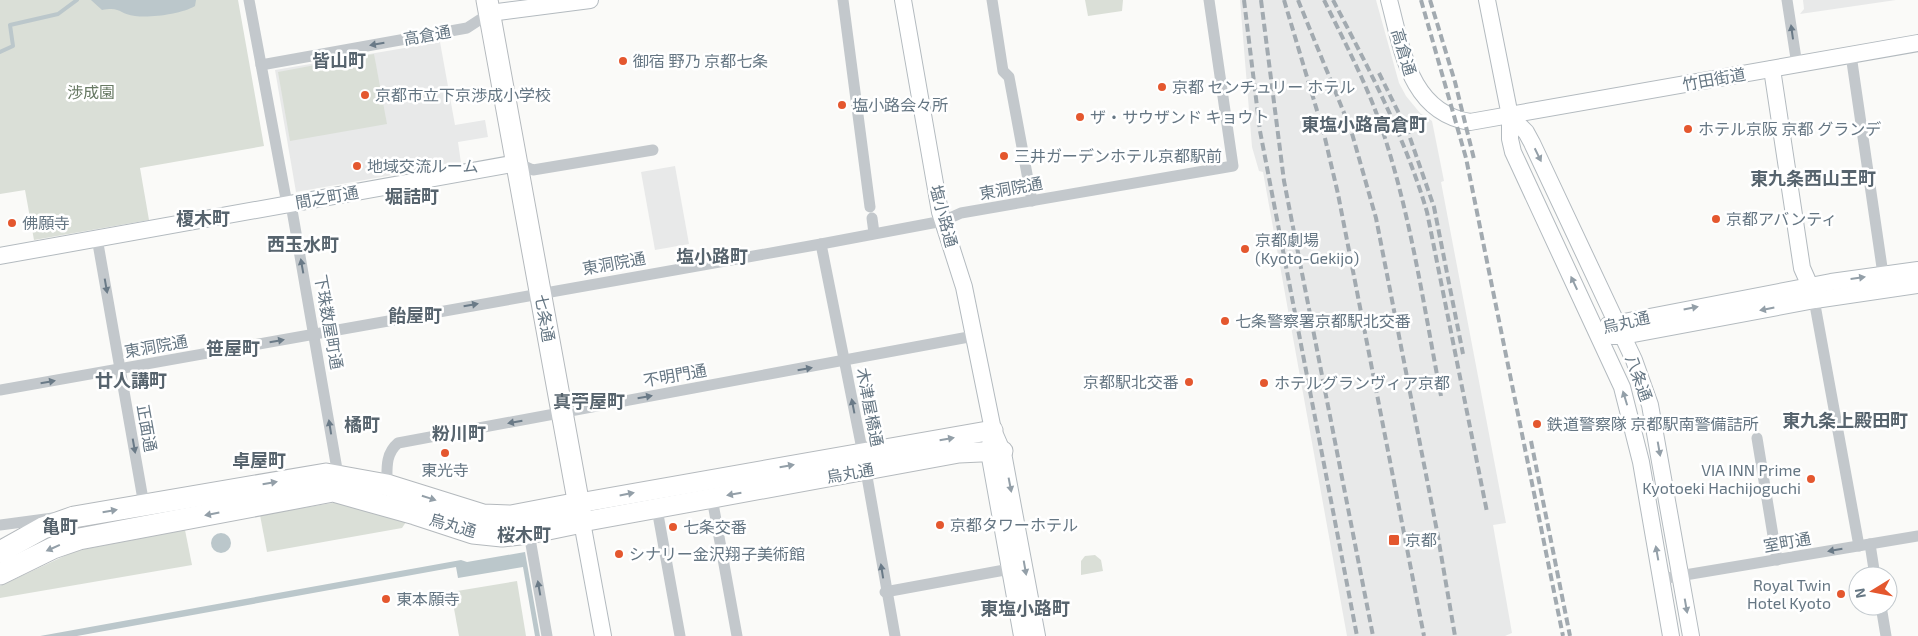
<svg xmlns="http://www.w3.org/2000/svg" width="1918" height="636" font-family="'Exo 2','Noto Sans JP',sans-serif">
	<rect width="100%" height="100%" fill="#fafaf8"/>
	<g fill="#e8e9e9">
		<polygon points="1240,0 1376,0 1399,83 1406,96 1420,113 1432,121 1444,181 1441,182 1506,523 1493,525 1512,633 1505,636 1347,636 1263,172 1259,171 1252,147"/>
		<polygon points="1803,0 1896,0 1800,14 1804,9"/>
		<polygon points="440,42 455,125 485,120 488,137 458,142 461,163 296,192 275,70"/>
		<polygon points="675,166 689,244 655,250 641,172"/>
	</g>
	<g fill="#dadfd7">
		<polygon points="0,0 238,0 264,146 140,168 149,220 34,240 25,190 0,194"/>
		<polygon points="1085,0 1123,0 1122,11 1088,16"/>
		<polygon points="374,54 387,124 290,141 278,72"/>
		<polygon points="338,502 406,522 402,528 267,552 260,515"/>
		<polygon points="185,530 192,565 0,598 0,586 75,551"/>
		<polygon points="1095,555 1101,560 1103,571 1081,575 1081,561 1085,556"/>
		<polygon points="517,581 526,636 459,636 451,592"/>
	</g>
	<g fill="#bbc7cb">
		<path d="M91,0H196L195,6C182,14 151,18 135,16C119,14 121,6 102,10Z"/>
		<circle cx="221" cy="543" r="10"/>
		<polygon points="525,552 540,636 535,636 523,567 458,578 456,567 77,636 40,636 461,560 467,562"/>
	</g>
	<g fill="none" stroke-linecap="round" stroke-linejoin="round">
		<polyline stroke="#bbc7cb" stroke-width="4" points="0,52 13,46 10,25 58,14 77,0"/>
		<g stroke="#b3babf" stroke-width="18">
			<g id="secondary">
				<polyline points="903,0 940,212 964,287 993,430 1003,453 1037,636"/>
				<path d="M1389,0C1402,48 1409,112 1470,122L1918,43"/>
				<polyline points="1487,0 1510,116 1510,139 1513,152 1622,387 1641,462 1671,636"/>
				<polyline points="490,13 590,0"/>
				<polyline points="1772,69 1802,268 1810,286"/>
				<polyline points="1510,116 1526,132 1532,143 1634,360 1650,405 1691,636"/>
				<polyline points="0,256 517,163"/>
				<polyline points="1608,325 1831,282 1918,270"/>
				<polyline points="1612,336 1623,336 1815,300 1918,285"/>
				<polyline points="991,439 989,452 1022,636"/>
				<polyline points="582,522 603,636"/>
			</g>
		</g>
		<g stroke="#b5babe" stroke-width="21">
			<g id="primary">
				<polyline points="579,503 993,430"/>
				<polyline points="582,522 959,453 1003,451"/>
			</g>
		</g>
		<g stroke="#b4b9bd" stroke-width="23">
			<g id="highway">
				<polyline points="0,552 43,528 74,517 326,474 387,485 483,515 511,516 579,503"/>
				<polyline points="0,574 53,548 79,539 333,491 415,514 473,533 502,536 529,533 582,522 487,0"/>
			</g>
		</g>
		<g stroke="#c3c8cc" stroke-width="11">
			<polyline points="249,0 287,204 292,210 338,475"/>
			<polyline points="843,0 870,207"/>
			<polyline points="992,0 1003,71 1009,77 1032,201"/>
			<polyline points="1787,0 1797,65"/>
			<polyline points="1851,55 1884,281"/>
			<polyline points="261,65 467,28 490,13"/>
			<polyline points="517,163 533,170 653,150"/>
			<polyline points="872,218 874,233"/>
			<polyline points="97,238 144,505"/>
			<polyline points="821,244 863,454 895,636"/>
			<polyline points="1813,294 1859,546"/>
			<polyline points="0,390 821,244 943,221 961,213 1233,166 1209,0"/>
			<polyline points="1757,438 1777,560"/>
			<path d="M387,485C387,469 385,454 398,443L974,336"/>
			<polyline points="712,498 737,636"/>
			<polyline points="657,509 680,636"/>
			<polyline points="0,525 53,518"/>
			<polyline points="529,533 547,636"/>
			<polyline points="1870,544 1875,576"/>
			<polyline points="1661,579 1918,536"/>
			<polyline points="885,592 1010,569"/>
			<polyline points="1881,606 1886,636"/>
		</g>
		<use href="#secondary" stroke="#fff" stroke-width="16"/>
		<use href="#primary" stroke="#fff" stroke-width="19"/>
		<use href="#highway" stroke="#fff" stroke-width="21"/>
		<g stroke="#a2aab0" stroke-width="4" stroke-dasharray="8 4" stroke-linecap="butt">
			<polyline points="1244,0 1260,131 1357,636"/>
			<polyline points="1261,0 1284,181 1373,636"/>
			<polyline points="1284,0 1324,134 1338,194 1424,636"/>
			<polyline points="1298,0 1351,130 1376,218 1437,531 1455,636"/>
			<path d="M1324,0C1345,43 1368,86 1383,132C1411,217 1424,307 1441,396"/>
			<path d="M1333,0C1369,69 1405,137 1427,212L1487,512"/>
			<polyline points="1421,0 1466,158 1563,636"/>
			<polyline points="1430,0 1455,82 1474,159"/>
			<polyline points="1379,73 1408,132 1434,207 1463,354"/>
			<polyline points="1531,441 1570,636"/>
		</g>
	</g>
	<defs><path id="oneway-solid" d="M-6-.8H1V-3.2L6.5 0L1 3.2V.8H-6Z" transform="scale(1.25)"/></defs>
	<g fill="#6a7a87">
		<use href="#oneway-solid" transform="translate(1792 32) rotate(-98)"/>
		<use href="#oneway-solid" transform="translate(377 44) rotate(170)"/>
		<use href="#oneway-solid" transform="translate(302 266) rotate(-100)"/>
		<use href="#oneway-solid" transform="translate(106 286) rotate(80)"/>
		<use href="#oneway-solid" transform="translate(471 305) rotate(-10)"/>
		<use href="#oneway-solid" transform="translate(277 341) rotate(-10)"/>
		<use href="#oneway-solid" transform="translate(805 369) rotate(-10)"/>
		<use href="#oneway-solid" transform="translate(48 382) rotate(-10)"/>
		<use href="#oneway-solid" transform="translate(645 397) rotate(-10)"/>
		<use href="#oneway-solid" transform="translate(853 406) rotate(-101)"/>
		<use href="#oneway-solid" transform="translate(515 422) rotate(170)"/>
		<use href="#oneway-solid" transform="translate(330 427) rotate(-99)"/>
		<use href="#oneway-solid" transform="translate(134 446) rotate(80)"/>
		<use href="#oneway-solid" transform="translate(1835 550) rotate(170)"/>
		<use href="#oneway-solid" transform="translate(882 571) rotate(-99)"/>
		<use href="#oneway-solid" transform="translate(539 588) rotate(-100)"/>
	</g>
	<g fill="#939fa8">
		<use href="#oneway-solid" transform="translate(1538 155) rotate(64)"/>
		<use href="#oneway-solid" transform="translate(1858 278) rotate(-8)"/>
		<use href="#oneway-solid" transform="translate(1574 283) rotate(-115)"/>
		<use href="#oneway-solid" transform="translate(1691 308) rotate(-11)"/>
		<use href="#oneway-solid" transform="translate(1767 309) rotate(169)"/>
		<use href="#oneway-solid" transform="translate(1625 398) rotate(-107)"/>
		<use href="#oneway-solid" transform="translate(947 439) rotate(-10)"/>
		<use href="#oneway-solid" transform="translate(1659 449) rotate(80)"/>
		<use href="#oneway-solid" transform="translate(787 466) rotate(-10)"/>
		<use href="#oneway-solid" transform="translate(270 483) rotate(-10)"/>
		<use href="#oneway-solid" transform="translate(1010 485) rotate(79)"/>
		<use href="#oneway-solid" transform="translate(627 494) rotate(-11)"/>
		<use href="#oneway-solid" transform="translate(734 494) rotate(170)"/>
		<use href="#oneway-solid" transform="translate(429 498) rotate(18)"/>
		<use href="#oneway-solid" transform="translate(110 511) rotate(-10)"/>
		<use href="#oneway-solid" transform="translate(212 514) rotate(169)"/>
		<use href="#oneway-solid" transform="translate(53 548) rotate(156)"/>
		<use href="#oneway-solid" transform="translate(1657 553) rotate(-100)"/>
		<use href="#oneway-solid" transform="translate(1025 568) rotate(80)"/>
		<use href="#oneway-solid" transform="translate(1686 606) rotate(80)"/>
	</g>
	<g fill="#e4572e" stroke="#fff" stroke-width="2">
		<circle cx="623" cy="61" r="5"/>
		<circle cx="1162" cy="87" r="5"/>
		<circle cx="365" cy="95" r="5"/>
		<circle cx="842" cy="105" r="5"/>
		<circle cx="1080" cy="117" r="5"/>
		<circle cx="1688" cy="129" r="5"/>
		<circle cx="1004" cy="156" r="5"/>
		<circle cx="357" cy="166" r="5"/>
		<circle cx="1716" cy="219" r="5"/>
		<circle cx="12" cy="223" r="5"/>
		<circle cx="1245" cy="249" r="5"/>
		<circle cx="1225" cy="321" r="5"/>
		<circle cx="1189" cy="382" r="5"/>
		<circle cx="1264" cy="383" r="5"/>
		<circle cx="1537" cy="424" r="5"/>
		<circle cx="445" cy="453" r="5"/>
		<circle cx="1811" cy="479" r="5"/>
		<circle cx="940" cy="525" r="5"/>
		<circle cx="673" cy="527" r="5"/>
		<rect x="1388" y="534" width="12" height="12" rx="2.5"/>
		<circle cx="619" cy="554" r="5"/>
		<circle cx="1841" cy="594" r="5"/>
		<circle cx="386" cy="599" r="5"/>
	</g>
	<g text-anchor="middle" stroke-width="5" stroke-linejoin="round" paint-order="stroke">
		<g font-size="16" fill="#657683" stroke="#fff">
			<text transform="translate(427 35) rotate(-10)" y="6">高倉通</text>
			<text transform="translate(1404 52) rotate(73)" y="6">高倉通</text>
			<text transform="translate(1714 79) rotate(-10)" y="6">竹田街道</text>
			<text transform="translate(1011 188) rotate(-10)" y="6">東洞院通</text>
			<text transform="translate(327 197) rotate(-10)" y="6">間之町通</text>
			<text transform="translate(944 216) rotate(75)" y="6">塩小路通</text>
			<text transform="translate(614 263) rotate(-10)" y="6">東洞院通</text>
			<text transform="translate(545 318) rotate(80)" y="6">七条通</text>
			<text transform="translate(329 322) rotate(80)" y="6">下珠数屋町通</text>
			<text transform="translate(1626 322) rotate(-13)" y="6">烏丸通</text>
			<text transform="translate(156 346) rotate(-10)" y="6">東洞院通</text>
			<text transform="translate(675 375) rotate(-10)" y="6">不明門通</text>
			<text transform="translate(1639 378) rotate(70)" y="6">八条通</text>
			<text transform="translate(870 407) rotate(79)" y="6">木津屋橋通</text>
			<text transform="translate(147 428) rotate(80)" y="6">正面通</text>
			<text transform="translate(850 473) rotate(-10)" y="6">烏丸通</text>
			<text transform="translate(453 525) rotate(16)" y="6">烏丸通</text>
			<text transform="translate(1787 542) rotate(-10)" y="6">室町通</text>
		</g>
		<g font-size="16" fill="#657683" stroke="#fff" text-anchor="start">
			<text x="633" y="67">御宿 野乃 京都七条</text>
			<text x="1172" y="93">京都 センチュリー ホテル</text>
			<text x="375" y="101">京都市立下京渉成小学校</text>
			<text x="852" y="111">塩小路会々所</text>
			<text x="1090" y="123">ザ・サウザンド キョウト</text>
			<text x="1698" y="135">ホテル京阪 京都 グランデ</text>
			<text x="1014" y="162">三井ガーデンホテル京都駅前</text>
			<text x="367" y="172">地域交流ルーム</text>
			<text x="1726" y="225">京都アバンティ</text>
			<text x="22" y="229">佛願寺</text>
			<text x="1255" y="246">京都劇場<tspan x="1255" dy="18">(Kyoto-Gekijo)</tspan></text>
			<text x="1235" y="327">七条警察署京都駅北交番</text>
			<text x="1179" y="388" text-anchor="end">京都駅北交番</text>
			<text x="1274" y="389">ホテルグランヴィア京都</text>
			<text x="1547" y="430">鉄道警察隊 京都駅南警備詰所</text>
			<text x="445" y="476" text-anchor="middle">東光寺</text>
			<text x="1801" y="476" text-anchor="end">VIA INN Prime<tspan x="1801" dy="18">Kyotoeki Hachijoguchi</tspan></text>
			<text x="950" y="531">京都タワーホテル</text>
			<text x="683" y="533">七条交番</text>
			<text x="1405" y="546">京都</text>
			<text x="629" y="560">シナリー金沢翔子美術館</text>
			<text x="1831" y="591" text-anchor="end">Royal Twin<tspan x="1831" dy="18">Hotel Kyoto</tspan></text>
			<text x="396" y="605">東本願寺</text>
		</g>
		<g font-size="16" fill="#687a64" stroke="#fff">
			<text x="91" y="98">渉成園</text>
		</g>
		<g font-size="18" font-weight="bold" fill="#57646e" stroke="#fff">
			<text x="339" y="67">皆山町</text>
			<text x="1364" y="131">東塩小路高倉町</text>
			<text x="1813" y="185">東九条西山王町</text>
			<text x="412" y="203">堀詰町</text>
			<text x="203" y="225">榎木町</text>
			<text x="303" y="251">西玉水町</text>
			<text x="712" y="263">塩小路町</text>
			<text x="415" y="322">飴屋町</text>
			<text x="233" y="355">笹屋町</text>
			<text x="131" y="387">廿人講町</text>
			<text x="589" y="408">真苧屋町</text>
			<text x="1845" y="427">東九条上殿田町</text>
			<text x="362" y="431">橘町</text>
			<text x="459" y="440">粉川町</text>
			<text x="259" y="467">卓屋町</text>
			<text x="60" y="533">亀町</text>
			<text x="524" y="541">桜木町</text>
			<text x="1025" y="615">東塩小路町</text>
		</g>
	</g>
	<g transform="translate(1873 591) rotate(260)"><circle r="24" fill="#ffffff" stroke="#c1c8cd"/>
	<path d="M0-4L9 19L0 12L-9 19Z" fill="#e4572e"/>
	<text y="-8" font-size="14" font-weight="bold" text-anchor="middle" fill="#657683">N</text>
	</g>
</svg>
